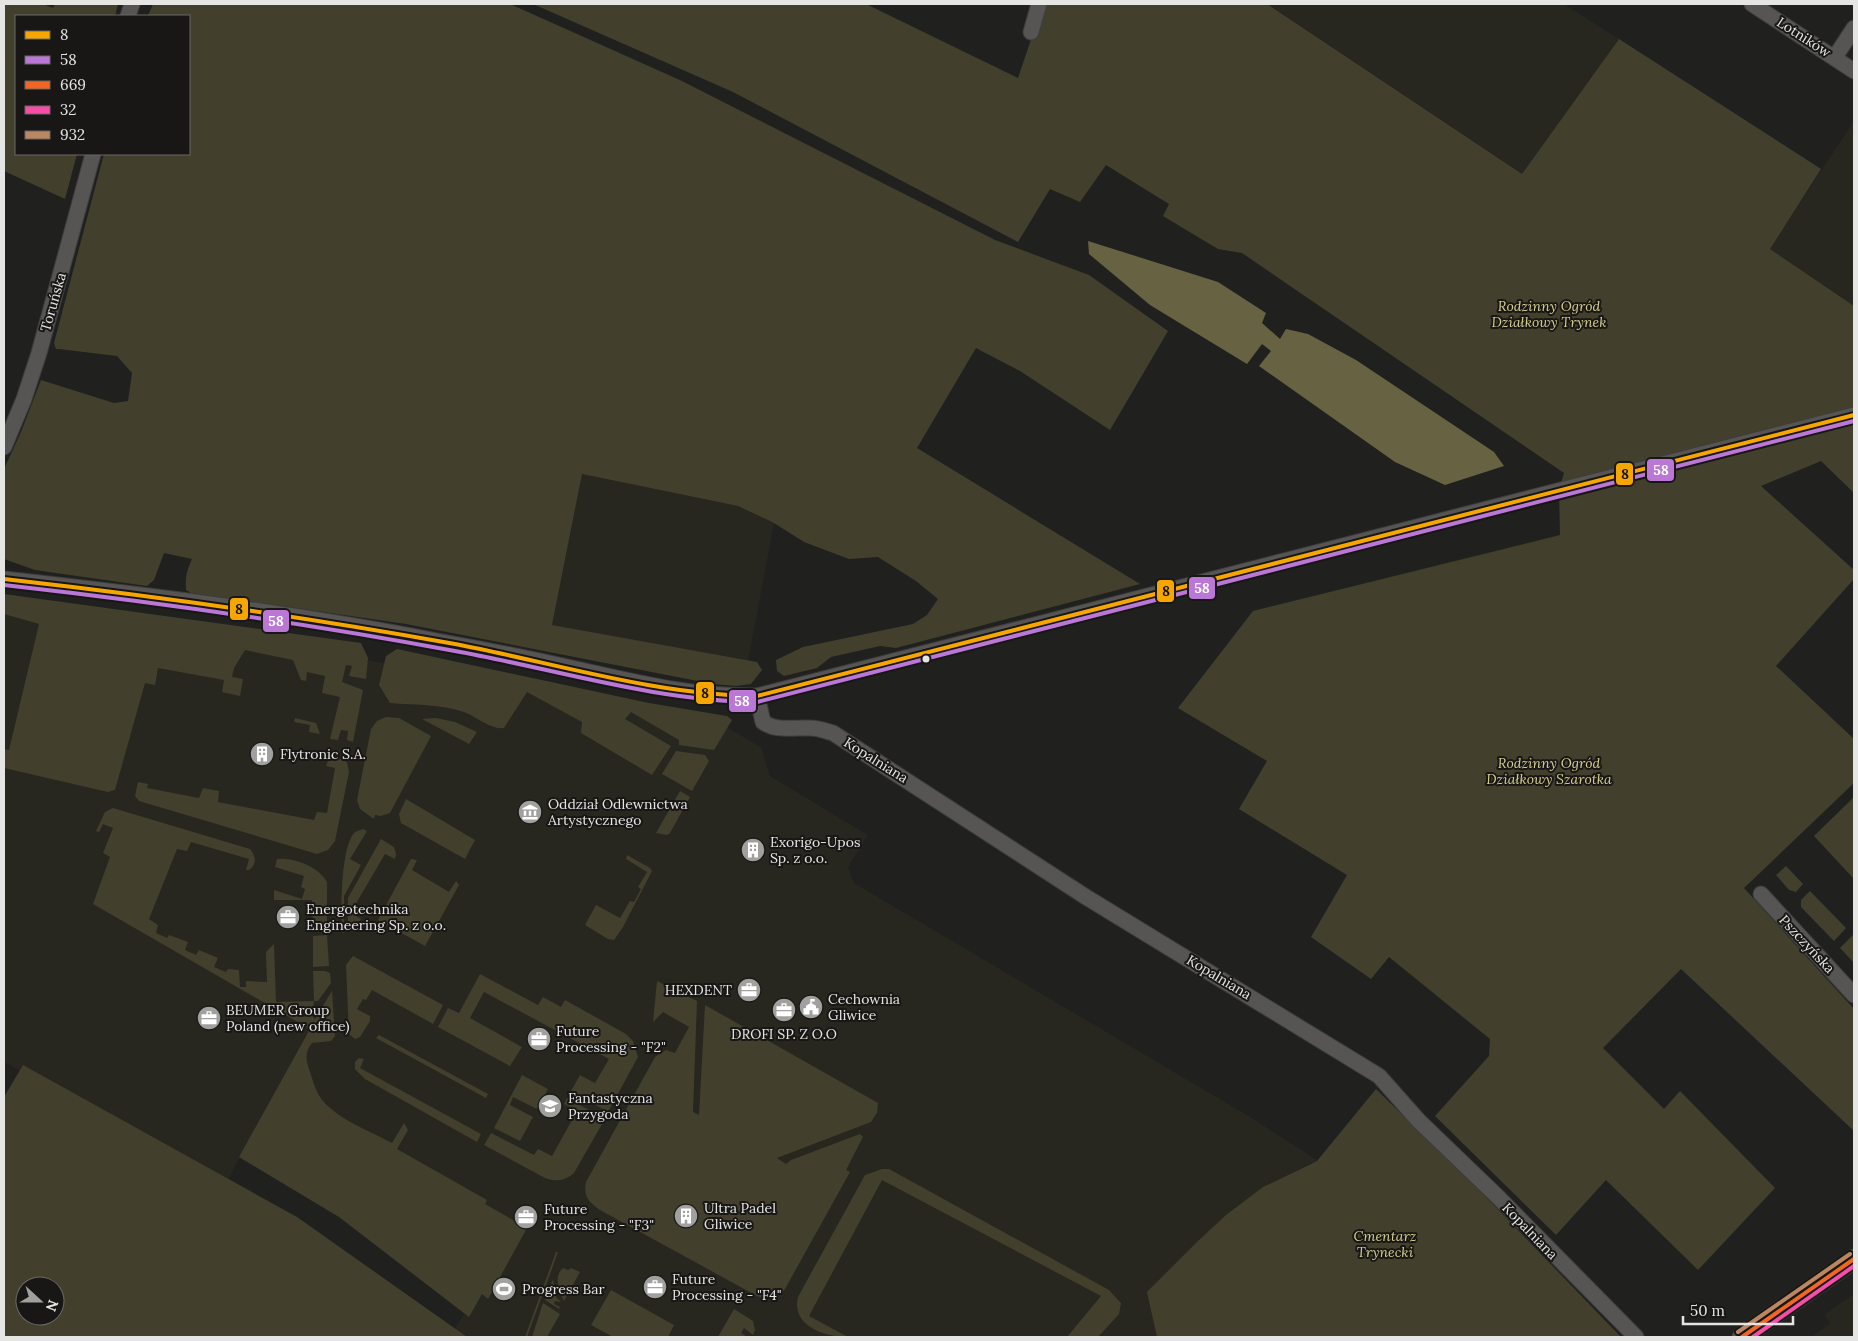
<svg xmlns="http://www.w3.org/2000/svg" width="1858" height="1341" font-family="Lora,serif">
	<rect width="100%" height="100%" fill="#20201f"/>
	<g fill="#27261f">
		<polygon points="1267,4 1564,4 1619,39 1522,175"/>
		<polygon points="1854,121 1854,306 1769,249"/>
		<polygon points="582,474 738,506 774,523 748,661 552,625"/>
		<polygon points="4,596 542,691 723,725 761,747 770,776 868,835 848,867 854,883 1252,1118 1317,1160 1263,1187 1198,1241 1148,1292 1157,1337 466,1337 454,1330 511,1239 284,1181 240,1157 226,1184 89,1106 4,1062"/>
		<polygon points="1854,1294 1854,1337 1811,1337 1830,1324 1825,1314"/>
	</g>
	<g fill="#42402c" fill-rule="evenodd">
		<polygon points="4,4 43,4 53,8 55,4 118,4 115,16 16,16 16,154 77,154 65,199 4,171"/>
		<path d="M153,4H510L682,81L995,240L1089,275L1168,331L1110,430L1020,371L976,348L917,448L1140,584L896,648L880,646L831,657L817,668L784,676L777,671L776,660L803,647L913,624L927,615L938,599L916,581L878,557L849,559L804,542L774,523L738,506L582,474L552,625L757,662L762,670L751,684L736,686L713,684L406,624L191,593L186,590C185,577 187,570 192,559L164,553L154,580L147,586L35,570L4,559V469L21,432L41,380L114,403L128,401L132,373L117,356L59,349H56L54,343L104,154H189V16H148Z"/>
		<polygon points="533,4 866,4 1018,78 1043,4 1267,4 1522,174 1619,39 1821,169 1770,249 1854,306 1854,493 1821,461 1761,486 1854,570 1854,579 1776,666 1854,739 1854,783 1744,888 1854,1009 1854,1131 1681,969 1603,1048 1664,1109 1680,1091 1775,1188 1698,1270 1606,1180 1556,1235 1435,1116 1489,1056 1490,1039 1389,957 1371,979 1311,937 1347,875 1239,809 1267,761 1178,708 1253,611 1560,535 1559,490 1564,473 1242,253 1218,249 1163,216 1169,204 1106,165 1080,202 1050,189 1018,242 733,92"/>
		<polygon points="4,594 361,643 368,658 366,679 349,676 352,666 346,665 342,682 363,690 353,742 347,740 348,731 341,730 338,740 330,739 340,697 322,693 325,676 307,672 306,681 301,680 293,660 245,650 234,668 232,677 243,679 240,696 222,692 224,680 158,668 155,685 145,683 115,790 108,792 4,768 4,749 9,750 39,624 4,614"/>
		<path d="M397,649L649,703L727,716L732,720L714,750L679,745V740L631,712L625,719L671,746L652,775L581,733L582,722L527,692L504,728C491,730 477,717 464,712C440,704 415,705 390,703L379,685L386,656Z"/>
		<polygon points="386,717 399,718 431,736 390,813 381,816 375,815 374,819 360,809 357,800 371,729 377,721"/>
		<polygon points="295,718 316,723 320,734 309,732 310,725 294,722"/>
		<polygon points="436,718 455,722 477,732 469,744 422,719"/>
		<polygon points="676,751 705,755 709,761 692,791 662,774"/>
		<polygon points="336,757 347,762 349,772 335,841 328,850 317,854 139,801 135,796 138,782 148,784 147,788 199,798 203,788 219,791 218,802 314,820 317,812 327,813 335,768 326,766 329,758"/>
		<polygon points="680,791 690,797 670,833 667,835 656,833"/>
		<polygon points="1854,797 1854,879 1814,836"/>
		<polygon points="406,799 475,840 465,859 401,823 399,814"/>
		<path d="M113,808L250,849C256,856 257,865 249,870H246L249,859L191,842L187,851L177,849L149,919L158,925L156,933L167,938L169,935L188,942L185,950L196,955L199,950L218,958L214,967L226,972L228,969L239,970L240,987H246V981L267,982L266,952L274,944L276,1002L314,1001L313,971H325L330,973L331,983L318,1001H314L313,1008H300V1017L312,1016L315,1019L332,991L335,1036L331,1041L312,1043C304,1053 306,1060 310,1072C313,1081 316,1092 322,1100C339,1120 370,1131 392,1143L404,1123L408,1130L397,1149L487,1200L485,1204L527,1228L488,1299L482,1294L469,1317L339,1217L239,1157L310,1029L93,904L110,857L103,853L113,828L103,824L99,832L96,831L105,812Z"/>
		<path d="M363,829L367,831L350,859L361,865L344,896V933L342,932C341,910 340,847 355,832Z"/>
		<polygon points="381,839 394,847 396,854 395,859 385,854 351,912 361,919 354,932 348,929 348,898"/>
		<polygon points="627,855 650,868 652,871 623,927 614,940 608,939 585,925 596,905 620,918 630,901 634,902 641,889 638,887 647,872 626,859"/>
		<path d="M277,859C294,857 319,867 327,882V930H313L312,900H274V890L302,899L305,889L301,887L304,876L275,867Z"/>
		<polygon points="411,859 417,860 412,870 449,892 456,881 459,885 425,946 378,920"/>
		<polygon points="1786,866 1803,884 1796,892 1789,890 1776,875"/>
		<polygon points="1810,891 1846,928 1834,941 1801,907 1801,900"/>
		<polygon points="327,935 329,966 313,967 313,936"/>
		<polygon points="1853,935 1854,936 1854,963 1840,948"/>
		<polygon points="353,956 443,1005 433,1024 372,990 366,1000 363,999 357,1009 370,1016 370,1021 360,1037 355,1039 349,1034 346,965"/>
		<polygon points="480,974 538,1005 543,997 561,1007 565,1000 626,1034 633,1041 638,1057 608,1112 571,1091 580,1075 595,1083 609,1059 484,992 470,1018 522,1047 510,1066 438,1027 448,1008 459,1013"/>
		<path d="M657,981L697,1001L693,1112L699,1115L705,1005L878,1103L877,1113L871,1122L777,1158L786,1164L791,1160L860,1134L863,1137L846,1170L850,1172L785,1289C777,1299 769,1301 757,1296L600,1210C589,1202 583,1197 586,1182L655,1057L666,1050L675,1053L689,1027L663,1012L653,1022Z"/>
		<polygon points="379,1035 488,1094 486,1098 376,1038"/>
		<polygon points="359,1058 364,1059 360,1068 481,1134 477,1142 365,1079 355,1069 355,1062"/>
		<path d="M23,1065L297,1217L467,1337H4V1097ZM25,1286H55V1316H25Z"/>
		<polygon points="522,1075 548,1089 537,1109 513,1097 510,1105 533,1117 520,1141 494,1128"/>
		<polygon points="1376,1089 1487,1198 1621,1337 1157,1337 1147,1292 1198,1241 1226,1215 1263,1187 1317,1161"/>
		<path d="M567,1098L605,1119L574,1173C565,1181 556,1182 545,1178L484,1145L491,1133L534,1155L538,1149L552,1156L577,1111L564,1104Z"/>
		<path d="M882,1169H889L1109,1290L1121,1303L1119,1314L1098,1337H1067L1101,1296L882,1180L809,1316L848,1337C825,1337 791,1326 798,1297L865,1175Z"/>
		<polygon points="556,1252 558,1252 527,1337 525,1337"/>
		<path d="M563,1268L568,1270L571,1268L580,1272L564,1301C559,1291 553,1276 563,1268Z"/>
		<polygon points="553,1279 556,1297 561,1302 555,1301 554,1304 560,1307 559,1309 545,1300"/>
		<polygon points="611,1290 674,1325 668,1337 613,1337 591,1325"/>
		<polygon points="543,1303 560,1314 547,1337 532,1337"/>
		<polygon points="734,1309 753,1321 755,1330 753,1335 744,1328 741,1333 747,1337 718,1337"/>
	</g>
	<polygon fill="#676342" points="1088,241 1218,282 1266,313 1262,323 1280,339 1286,329 1308,334 1356,360 1494,452 1504,466 1445,485 1395,462 1259,366 1271,351 1262,344 1247,364 1150,305 1089,254"/>
	<g fill="none" stroke-linecap="round" stroke-linejoin="round">
		<g stroke="#3d3d3d" stroke-width="17">
			<g id="minor">
				<polyline points="1752,4 1854,71"/>
				<polyline points="128,16 132,4"/>
				<polyline points="1031,32 1039,4"/>
				<polyline points="1835,57 1854,28"/>
				<polyline points="4,447 24,399 39,353 93,154"/>
				<path d="M4,579C148,595 294,613 437,641C482,649 527,658 572,668C635,682 692,697 757,696L1854,415"/>
				<path d="M757,696L763,722C777,732 794,727 810,728C818,728 826,731 833,733L1086,897L1379,1076L1418,1120L1498,1197L1636,1337"/>
				<polyline points="1761,894 1854,995"/>
			</g>
		</g>
		<g stroke="#3d3d3d" stroke-width="21">
			<polyline id="major" points="1742,1337 1854,1259"/>
		</g>
		<use href="#minor" stroke="#565554" stroke-width="15"/>
		<use href="#major" stroke="#595851" stroke-width="19"/>
		<g stroke="#181715" stroke-width="8">
			<path id="bus-1" d="M4,579C155,596 306,617 455,644C555,663 655,695 757,696L1854,415"/>
		</g>
		<g stroke="#181715" stroke-width="8">
			<path id="bus-2" d="M4,585C155,602 306,623 455,651C555,669 655,701 757,702L1854,421"/>
		</g>
		<g stroke="#181715" stroke-width="8">
			<polyline id="bus-3" points="1742,1337 1854,1259"/>
		</g>
		<g stroke="#181715" stroke-width="8">
			<polyline id="bus-4" points="1753,1337 1854,1266"/>
		</g>
		<g stroke="#181715" stroke-width="8">
			<polyline id="bus-5" points="1738,1332 1850,1254"/>
		</g>
		<use href="#bus-1" stroke="#f7a600" stroke-width="4"/>
		<use href="#bus-2" stroke="#ba77d6" stroke-width="4"/>
		<use href="#bus-3" stroke="#f26522" stroke-width="4"/>
		<use href="#bus-4" stroke="#f54da8" stroke-width="4"/>
		<use href="#bus-5" stroke="#bb8660" stroke-width="4"/>
	</g>
	<defs>
		<g id="building-disc" transform="scale(1.25)"><circle r="9.5" fill="#a0a09e" stroke="#181715"/><path d="M-4-6H4V6H1V3H-1V6H-4ZM-2.5-4.3h1.7v1.8h-1.7ZM.8-4.3h1.7v1.8H.8ZM-2.5-1h1.7V.8h-1.7ZM.8-1h1.7V.8H.8Z" fill="#fff"/></g>
		<g id="museum-disc" transform="scale(1.25)"><circle r="9.5" fill="#a0a09e" stroke="#181715"/><path d="M0-6L6-3V-2H-6V-3ZM-5-1h2V3h-2ZM-1-1h2V3h-2ZM3-1h2V3H3ZM-6 4H6V6H-6Z" fill="#fff"/></g>
		<g id="office-disc" transform="scale(1.25)"><circle r="9.5" fill="#a0a09e" stroke="#181715"/><path d="M-6-3h4V-5.5h4V-3h4V5H-6ZM-1-4.5V-3h2v-1.5ZM-6 0V1H6V0Z" fill="#fff"/></g>
		<g id="civic-disc" transform="scale(1.25)"><circle r="9.5" fill="#a0a09e" stroke="#181715"/><path d="M-.6-6.5H3V-4.5H.6V-3L4-1V1h2V6H-6V1h2V-1L-.6-3ZM-1.2 2.5V6h2.4V2.5Z" fill="#fff"/></g>
		<g id="school-disc" transform="scale(1.25)"><circle r="9.5" fill="#a0a09e" stroke="#181715"/><path d="M0-5L7-2L0 1L-7-2ZM-4 1L0 2.5L4 1V4Q0 6-4 4Z" fill="#fff"/></g>
		<g id="stadium-disc" transform="scale(1.25)"><circle r="9.5" fill="#a0a09e" stroke="#181715"/><path d="M0-5a6.5 5 0 1 0 0 10a6.5 5 0 1 0 0-10ZM-3.5-1.8h7v3.6h-7Z" fill="#fff"/></g>
	</defs>
	<g fill-rule="evenodd">
		<use href="#building-disc" x="262" y="754"/>
		<use href="#museum-disc" x="530" y="812"/>
		<use href="#building-disc" x="753" y="850"/>
		<use href="#office-disc" x="288" y="917"/>
		<use href="#office-disc" x="749" y="990"/>
		<use href="#civic-disc" x="811" y="1007"/>
		<use href="#office-disc" x="784" y="1010"/>
		<use href="#office-disc" x="209" y="1018"/>
		<use href="#office-disc" x="539" y="1039"/>
		<use href="#school-disc" x="550" y="1106"/>
		<use href="#building-disc" x="686" y="1216"/>
		<use href="#office-disc" x="526" y="1217"/>
		<use href="#office-disc" x="655" y="1287"/>
		<use href="#stadium-disc" x="504" y="1289"/>
	</g>
	<circle fill="#e5e5e3" stroke="#181715" stroke-width="2" cx="926" cy="659" r="4.5"/>
	<g text-anchor="middle" stroke-width="4" stroke-linejoin="round" paint-order="stroke">
		<g font-size="14" fill="#e5e5e3" stroke="#181715">
			<text transform="translate(1804 37) rotate(33)" y="5">Lotników</text>
			<text transform="translate(53 302) rotate(-74)" y="5">Toruńska</text>
			<text transform="translate(876 760) rotate(32)" y="5">Kopalniana</text>
			<text transform="translate(1807 944) rotate(47)" y="5">Pszczyńska</text>
			<text transform="translate(1219 977) rotate(31)" y="5">Kopalniana</text>
			<text transform="translate(1530 1231) rotate(46)" y="5">Kopalniana</text>
		</g>
		<g font-size="14" font-style="italic" fill="#d6cf8f" stroke="#181715">
			<text x="1549" y="311">Rodzinny Ogród<tspan x="1549" dy="16">Działkowy Trynek</tspan></text>
			<text x="1549" y="768">Rodzinny Ogród<tspan x="1549" dy="16">Działkowy Szarotka</tspan></text>
			<text x="1385" y="1241">Cmentarz<tspan x="1385" dy="16">Trynecki</tspan></text>
		</g>
		<g font-size="14" fill="#e5e5e3" stroke="#181715" text-anchor="start">
			<text x="280" y="759">Flytronic S.A.</text>
			<text x="548" y="809">Oddział Odlewnictwa<tspan x="548" dy="16">Artystycznego</tspan></text>
			<text x="770" y="847">Exorigo-Upos<tspan x="770" dy="16">Sp. z o.o.</tspan></text>
			<text x="306" y="914">Energotechnika<tspan x="306" dy="16">Engineering Sp. z o.o.</tspan></text>
			<text x="732" y="995" text-anchor="end">HEXDENT</text>
			<text x="828" y="1004">Cechownia<tspan x="828" dy="16">Gliwice</tspan></text>
			<text x="226" y="1015">BEUMER Group<tspan x="226" dy="16">Poland (new office)</tspan></text>
			<text x="556" y="1036">Future<tspan x="556" dy="16">Processing - "F2"</tspan></text>
			<text x="784" y="1039" text-anchor="middle">DROFI SP. Z O.O</text>
			<text x="568" y="1103">Fantastyczna<tspan x="568" dy="16">Przygoda</tspan></text>
			<text x="704" y="1213">Ultra Padel<tspan x="704" dy="16">Gliwice</tspan></text>
			<text x="544" y="1214">Future<tspan x="544" dy="16">Processing - "F3"</tspan></text>
			<text x="672" y="1284">Future<tspan x="672" dy="16">Processing - "F4"</tspan></text>
			<text x="522" y="1294">Progress Bar</text>
		</g>
	</g>
	<g stroke="#181715" stroke-width="2">
		<rect x="1646" y="458" width="29" height="24" rx="5" fill="#ba77d6"/>
		<rect x="1615" y="462" width="19" height="24" rx="5" fill="#f7a600"/>
		<rect x="1188" y="576" width="28" height="24" rx="5" fill="#ba77d6"/>
		<rect x="1156" y="579" width="19" height="24" rx="5" fill="#f7a600"/>
		<rect x="229" y="597" width="20" height="24" rx="5" fill="#f7a600"/>
		<rect x="262" y="609" width="28" height="24" rx="5" fill="#ba77d6"/>
		<rect x="695" y="681" width="20" height="24" rx="5" fill="#f7a600"/>
		<rect x="728" y="689" width="29" height="24" rx="5" fill="#ba77d6"/>
	</g>
	<g font-size="14" text-anchor="middle" font-weight="bold" fill="#fff">
		<text x="1661" y="475">58</text>
		<text x="1202" y="593">58</text>
		<text x="276" y="626">58</text>
		<text x="742" y="706">58</text>
	</g>
	<g font-size="14" text-anchor="middle" font-weight="bold" fill="#111">
		<text x="1625" y="479">8</text>
		<text x="1166" y="596">8</text>
		<text x="239" y="614">8</text>
		<text x="705" y="698">8</text>
	</g>
	<rect width="1858" height="1341" fill="none" stroke="#e5e5e3" stroke-width="10"/>
	<rect x="15" y="15" width="175" height="140" fill="#181715" stroke="#6a6967"/>
	<rect x="25" y="31" width="25" height="8" fill="#f7a600" stroke="#6a6967"/>
	<text x="60" y="40" font-size="15" fill="#e5e5e3">8</text>
	<rect x="25" y="56" width="25" height="8" fill="#ba77d6" stroke="#6a6967"/>
	<text x="60" y="65" font-size="15" fill="#e5e5e3">58</text>
	<rect x="25" y="81" width="25" height="8" fill="#f26522" stroke="#6a6967"/>
	<text x="60" y="90" font-size="15" fill="#e5e5e3">669</text>
	<rect x="25" y="106" width="25" height="8" fill="#f54da8" stroke="#6a6967"/>
	<text x="60" y="115" font-size="15" fill="#e5e5e3">32</text>
	<rect x="25" y="131" width="25" height="8" fill="#bb8660" stroke="#6a6967"/>
	<text x="60" y="140" font-size="15" fill="#e5e5e3">932</text>
	<g transform="translate(40 1301) rotate(111)"><circle r="24" fill="#181715" stroke="#6a6967"/>
	<path d="M0-4L9 19L0 12L-9 19Z" fill="#a0a09e"/>
	<text y="-8" font-size="14" font-weight="bold" text-anchor="middle" fill="#e5e5e3">N</text>
	</g>
	<path d="M1683 1316v8h110v-8" fill="none" stroke="#e5e5e3" stroke-width="2.5"/>
	<text x="1690" y="1316" font-size="15" fill="#e5e5e3" stroke="#181715" stroke-width="4" paint-order="stroke">50 m</text>
</svg>
